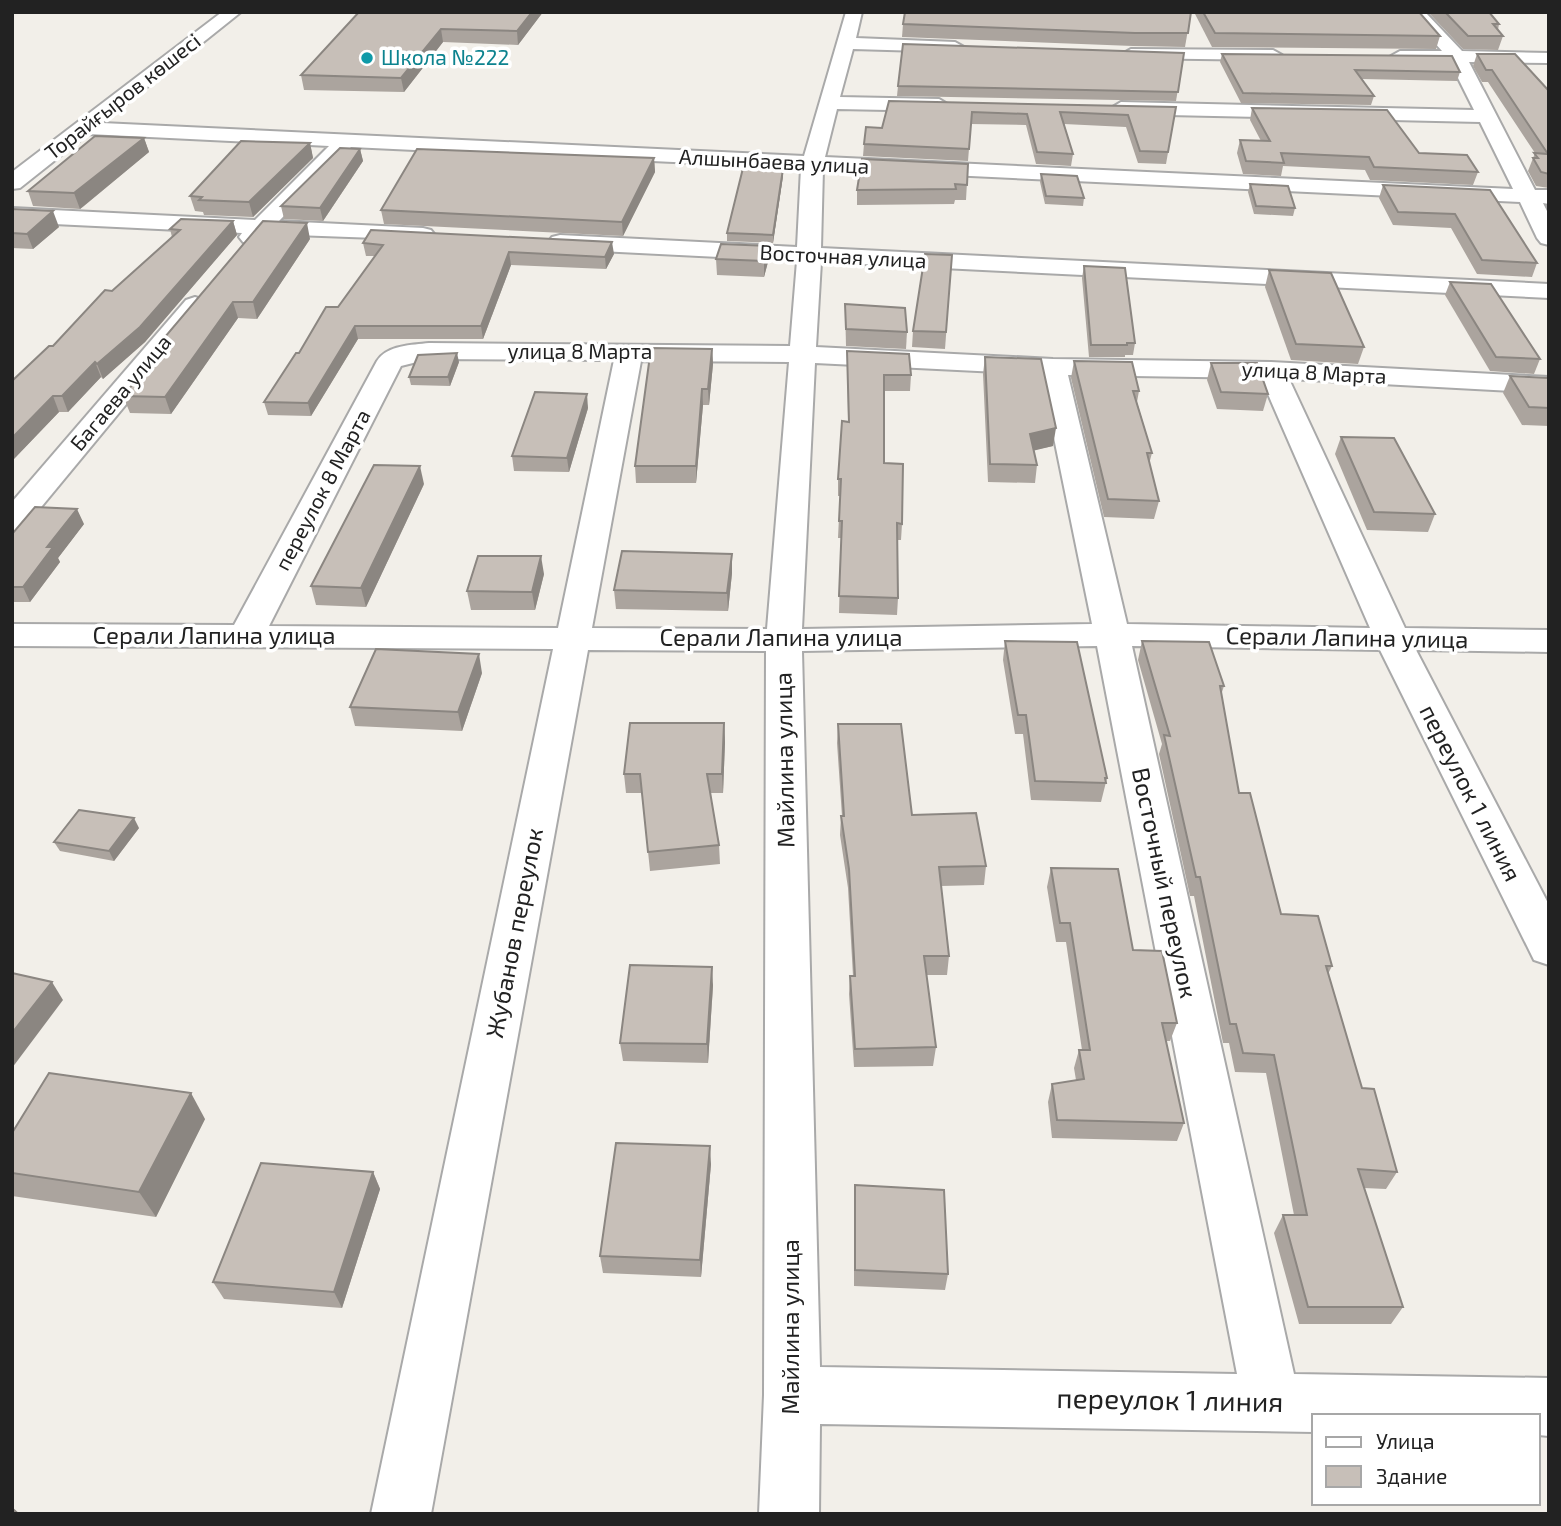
<svg xmlns="http://www.w3.org/2000/svg" width="1561" height="1526" font-family="'Exo 2',sans-serif">
	<rect width="100%" height="100%" fill="#f2efe9"/>
	<g fill="none" stroke-linecap="round" stroke-linejoin="round">
		<g stroke="#a9a9a9" stroke-width="4">
			<g id="minor">
				<path d="M222,12H241L102,123L804,156L846,12H862L856,38L955,42L964,47L955,52L853,49L840,97L939,99L949,105L939,111L837,109L825,157L1513,189L1480,122L1121,114L1111,108L1121,102L1474,110L1450,62L1400,61L1391,56L1400,51H1442L1407,12H1425L1462,51L1549,53V63L1469,62L1535,190H1549V204L1543,203L1549,215V245L1541,243L1537,238L1520,202L823,169L821,248L1549,284V298L821,262L816,347L1053,359L1271,362L1549,377V393L1289,379L1405,628L1549,630V652L1416,650L1549,905V965L1534,960L1380,650L1132,646L1294,1374L1549,1378V1436L1538,1435V1416H1314V1432L820,1424L819,1514H759L764,1395L766,651L588,650L431,1514H371L553,649L12,646V624L234,625L377,361C387,345 412,345 429,343L790,346L797,261L560,249L552,247L548,242L552,237L560,235L797,247L801,168L351,147L279,221L423,228L431,230L435,235L431,240L267,234C259,242 254,245 243,242L239,237L242,233L12,222V208L255,220L329,146L88,134L20,188L12,189V172ZM429,359L614,360L558,628L269,626L401,366ZM641,361L789,362L767,629L592,628ZM815,363L1041,374L1092,624L802,629ZM1068,375L1261,378L1370,628L1127,624ZM1097,646L1237,1374L820,1367L802,651Z"/>
				<polygon points="1131,49 1273,50 1282,55 1273,60 1125,58 1122,54"/>
				<polygon points="195,297 204,300 208,305 204,310 23,529 12,531 12,502 186,300"/>
			</g>
		</g>
		<use href="#minor" fill="#fff" fill-rule="evenodd"/>
	</g>
	<g fill="#aba49e">
		<polygon points="359,12 543,12 518,45 443,42 404,92 304,90 301,75"/>
		<polygon points="1191,12 1185,47 1133,46 902,37 903,24"/>
		<polygon points="1194,12 1419,12 1440,36 1436,49 1212,47"/>
		<polygon points="1428,12 1489,12 1499,24 1498,30 1503,36 1498,50 1463,49"/>
		<polygon points="1184,53 1176,101 897,96 898,86"/>
		<polygon points="1222,54 1460,72 1457,81 1362,79 1374,96 1371,105 1241,103 1220,62"/>
		<polygon points="1477,54 1549,91 1549,188 1536,186 1528,171 1535,153 1488,82 1482,82 1473,66"/>
		<polygon points="889,101 1176,107 1166,164 1138,163 1126,127 1064,124 1073,154 1071,166 1036,164 1026,125 971,124 968,161 863,156 864,144 882,128"/>
		<polygon points="1252,108 1419,153 1478,172 1473,185 1370,180 1365,170 1283,166 1281,176 1243,174 1237,153 1240,140 1261,141 1250,120"/>
		<polygon points="144,138 149,152 84,206 80,209 33,206 28,191"/>
		<polygon points="310,143 313,158 253,217 204,215 203,212 195,211 190,196"/>
		<polygon points="360,149 363,161 323,221 284,219 281,206"/>
		<polygon points="654,158 655,172 623,236 384,224 381,210"/>
		<polygon points="968,164 966,200 955,200 954,204 857,205 857,190"/>
		<polygon points="783,169 783,176 773,243 727,241 727,233"/>
		<polygon points="1041,174 1084,198 1083,206 1045,204 1040,182"/>
		<polygon points="1250,184 1295,208 1293,216 1254,214 1248,192"/>
		<polygon points="1383,185 1490,190 1537,263 1532,277 1477,274 1451,228 1393,225 1379,198"/>
		<polygon points="12,209 59,227 33,249 12,248"/>
		<polygon points="233,221 237,235 145,342 103,379 101,377 68,412 59,412 12,461 53,346 112,291 172,237 170,229"/>
		<polygon points="310,239 257,319 238,318 171,414 130,413 123,396 161,350 159,344"/>
		<polygon points="363,243 614,254 606,269 511,265 483,339 358,339 311,416 268,415 264,402 299,353 338,307 375,256 366,256"/>
		<polygon points="721,244 768,262 764,277 717,275 716,259"/>
		<polygon points="952,255 945,349 912,347 913,331"/>
		<polygon points="1084,266 1135,343 1133,355 1125,355 1125,357 1089,357 1082,278"/>
		<polygon points="1269,270 1364,347 1358,364 1291,360 1265,287"/>
		<polygon points="1450,282 1540,359 1534,374 1490,371 1445,295"/>
		<polygon points="845,304 907,332 906,349 846,346"/>
		<polygon points="712,349 713,364 709,405 703,405 696,483 636,483 635,466"/>
		<polygon points="847,351 911,375 910,391 884,391 884,463 902,524 901,540 897,540 898,598 897,615 839,613 841,538 838,538 840,496 838,496 838,479 848,421"/>
		<polygon points="985,357 1053,446 1034,450 1037,465 1035,483 988,482 983,374"/>
		<polygon points="1074,361 1139,391 1137,402 1152,453 1149,464 1159,501 1154,519 1104,517 1071,378"/>
		<polygon points="459,362 450,386 411,385 409,377"/>
		<polygon points="1211,363 1268,394 1263,411 1217,409 1207,380"/>
		<polygon points="1510,376 1549,378 1549,426 1522,425 1503,393"/>
		<polygon points="588,408 569,472 514,471 512,456"/>
		<polygon points="1341,437 1435,514 1428,532 1367,530 1335,454"/>
		<polygon points="424,484 366,607 316,605 311,586"/>
		<polygon points="84,524 58,558 60,562 30,602 12,602 12,534"/>
		<polygon points="732,554 732,573 728,611 616,609 614,590"/>
		<polygon points="544,574 535,610 471,610 467,591"/>
		<polygon points="1005,641 1107,778 1101,802 1031,800 1023,734 1015,734 1003,660"/>
		<polygon points="1142,641 1224,686 1221,695 1239,793 1281,914 1332,966 1328,974 1362,1088 1397,1172 1386,1189 1364,1188 1403,1307 1391,1324 1299,1324 1274,1233 1283,1215 1294,1215 1266,1073 1235,1072 1229,1043 1223,1043 1194,896 1190,896 1159,754 1162,744 1138,660"/>
		<polygon points="482,673 462,731 355,726 350,707"/>
		<polygon points="724,723 725,742 723,793 710,793 719,845 720,864 650,871 642,793 626,793 624,774"/>
		<polygon points="838,724 912,815 986,866 984,885 941,886 949,956 947,975 926,975 936,1047 933,1066 854,1067 849,994 850,976 853,976 848,888 840,835 841,816 842,816 837,743"/>
		<polygon points="139,828 114,861 60,851 54,842"/>
		<polygon points="1051,868 1133,950 1177,1023 1170,1041 1166,1041 1184,1123 1177,1141 1052,1138 1048,1102 1052,1084 1076,1080 1074,1068 1079,1050 1082,1050 1066,942 1056,942 1047,887"/>
		<polygon points="713,985 708,1063 623,1061 620,1043"/>
		<polygon points="205,1119 156,1217 12,1196 12,1133"/>
		<polygon points="711,1164 701,1277 603,1273 600,1256"/>
		<polygon points="373,1172 380,1189 342,1308 224,1299 213,1282"/>
		<polygon points="855,1185 948,1274 945,1290 854,1286 854,1203"/>
	</g>
	<g fill="#8b8681">
		<polygon points="532,12 543,12 518,45 517,31"/>
		<polygon points="441,29 443,42 404,92 401,78"/>
		<polygon points="144,138 149,152 80,209 74,193"/>
		<polygon points="310,143 313,158 253,217 249,202"/>
		<polygon points="360,149 363,161 323,221 320,208"/>
		<polygon points="654,158 655,172 623,236 622,222"/>
		<polygon points="783,169 783,176 773,243 773,235"/>
		<polygon points="53,211 59,227 33,249 27,234"/>
		<polygon points="233,221 237,235 145,342 103,379 97,364"/>
		<polygon points="307,223 310,239 257,319 253,302"/>
		<polygon points="612,242 614,254 606,269 605,257"/>
		<polygon points="768,246 768,262 764,277 764,261"/>
		<polygon points="509,252 511,265 483,339 481,326"/>
		<polygon points="233,302 238,318 171,414 165,397"/>
		<polygon points="355,326 358,339 311,416 308,403"/>
		<polygon points="712,349 713,364 709,405 708,389"/>
		<polygon points="457,353 459,362 450,386 448,377"/>
		<polygon points="95,362 101,377 68,412 62,396"/>
		<polygon points="702,389 703,405 696,483 696,466"/>
		<polygon points="587,394 588,408 569,472 567,458"/>
		<polygon points="53,396 59,412 12,461 12,438"/>
		<polygon points="1056,428 1053,446 1028,452 1030,434"/>
		<polygon points="420,466 424,484 366,607 361,588"/>
		<polygon points="77,509 84,524 58,558 60,562 30,602 23,587 47,547"/>
		<polygon points="732,554 732,573 728,611 727,593"/>
		<polygon points="541,556 544,574 535,610 532,592"/>
		<polygon points="479,654 482,673 462,731 458,712"/>
		<polygon points="724,723 725,742 723,793 722,774"/>
		<polygon points="134,818 139,828 114,861 109,851"/>
		<polygon points="712,967 713,985 708,1063 707,1044"/>
		<polygon points="52,982 63,1000 12,1068 12,1033"/>
		<polygon points="191,1093 205,1119 156,1217 139,1192"/>
		<polygon points="710,1146 711,1164 701,1277 700,1260"/>
		<polygon points="373,1172 380,1189 342,1308 334,1292"/>
		<polygon points="12,1507 20,1514 12,1514"/>
	</g>
	<g fill="#c7bfb8" stroke="#8b8681" stroke-width="2">
		<polygon points="359,12 532,12 517,31 441,29 401,78 301,75"/>
		<polygon points="905,12 1191,12 1188,33 1135,33 903,24"/>
		<polygon points="1203,12 1419,12 1440,36 1215,33"/>
		<polygon points="1445,12 1489,12 1499,24 1493,24 1503,36 1468,36"/>
		<polygon points="903,44 1184,53 1178,92 898,86"/>
		<polygon points="1222,54 1452,56 1460,72 1355,70 1374,96 1243,93"/>
		<polygon points="1477,54 1515,54 1549,91 1549,174 1541,172 1533,158 1538,158 1534,153 1548,154 1492,70 1486,70"/>
		<polygon points="889,101 1176,107 1168,152 1140,151 1128,115 1060,112 1073,154 1037,152 1027,114 972,112 969,149 864,144 866,127 882,128"/>
		<polygon points="1252,108 1387,110 1419,153 1467,155 1478,172 1374,167 1369,157 1281,153 1284,163 1246,161 1240,140 1270,141"/>
		<polygon points="95,136 144,138 74,193 28,191"/>
		<polygon points="241,141 310,143 249,202 199,200 202,197 190,196"/>
		<polygon points="340,148 360,149 320,208 281,206"/>
		<polygon points="417,149 654,158 622,222 381,210"/>
		<polygon points="862,159 968,164 967,185 955,184 956,189 857,190"/>
		<polygon points="743,168 783,169 773,235 727,233"/>
		<polygon points="1041,174 1077,176 1084,198 1046,196"/>
		<polygon points="1250,184 1288,186 1295,208 1256,206"/>
		<polygon points="1383,185 1490,190 1537,263 1482,260 1455,214 1398,212"/>
		<polygon points="12,209 53,211 27,234 12,233"/>
		<polygon points="181,219 233,221 140,327 97,364 95,362 62,396 53,396 12,438 12,381 49,346 53,346 105,290 112,291 180,230 170,229"/>
		<polygon points="263,221 307,223 253,302 233,302 165,397 123,396 163,347 159,344"/>
		<polygon points="371,230 612,242 605,257 509,252 481,326 355,326 308,403 264,402 296,353 299,353 326,307 338,307 383,245 363,243"/>
		<polygon points="721,244 768,246 764,261 716,259"/>
		<polygon points="925,254 952,255 946,332 913,331"/>
		<polygon points="1084,266 1125,268 1135,343 1127,343 1127,345 1091,345"/>
		<polygon points="1269,270 1331,273 1364,347 1296,344"/>
		<polygon points="1450,282 1491,284 1540,359 1496,357"/>
		<polygon points="845,304 905,308 907,332 846,329"/>
		<polygon points="651,348 712,349 708,389 702,389 696,466 635,466"/>
		<polygon points="847,351 909,354 911,375 884,375 884,463 903,464 902,524 897,523 898,598 839,596 842,521 839,521 841,479 838,479 842,421 849,422"/>
		<polygon points="457,353 448,377 409,377 418,355"/>
		<polygon points="985,357 1041,359 1056,428 1030,434 1037,465 990,464"/>
		<polygon points="1074,361 1132,362 1139,391 1133,391 1152,453 1147,453 1159,501 1108,499"/>
		<polygon points="1211,363 1257,363 1268,394 1221,392"/>
		<polygon points="1510,376 1549,378 1549,408 1529,407"/>
		<polygon points="535,392 587,394 567,458 512,456"/>
		<polygon points="1341,437 1394,438 1435,514 1374,512"/>
		<polygon points="374,465 420,466 361,588 311,586"/>
		<polygon points="35,507 77,509 47,547 53,547 23,587 12,587 12,534"/>
		<polygon points="622,551 732,554 727,593 614,590"/>
		<polygon points="478,556 541,556 532,592 467,591"/>
		<polygon points="1005,641 1077,642 1107,778 1105,778 1106,783 1035,781 1026,715 1018,715"/>
		<polygon points="1142,641 1209,642 1224,686 1220,686 1239,793 1250,793 1281,914 1318,916 1332,966 1326,966 1362,1088 1374,1089 1397,1172 1358,1169 1403,1307 1308,1307 1283,1215 1307,1215 1274,1055 1243,1053 1236,1024 1230,1024 1200,877 1196,877 1164,735 1170,736"/>
		<polygon points="376,649 479,654 458,712 350,707"/>
		<polygon points="630,723 724,723 722,774 707,774 719,845 648,852 640,774 624,774"/>
		<polygon points="838,724 901,724 912,815 976,813 986,866 939,867 949,956 924,956 936,1047 855,1049 850,976 855,976 849,869 841,816 844,816"/>
		<polygon points="79,810 134,818 109,851 54,842"/>
		<polygon points="1051,868 1118,869 1133,950 1162,951 1177,1023 1162,1023 1184,1123 1057,1120 1052,1084 1084,1079 1079,1050 1090,1050 1070,923 1060,923"/>
		<polygon points="630,965 712,967 707,1044 620,1043"/>
		<polygon points="12,973 52,982 12,1033"/>
		<polygon points="49,1073 191,1093 139,1192 12,1173 12,1133"/>
		<polygon points="616,1143 710,1146 700,1260 600,1256"/>
		<polygon points="261,1163 373,1172 334,1292 213,1282"/>
		<polygon points="855,1185 944,1190 948,1274 855,1270"/>
	</g>
	<circle fill="#0f9aa8" stroke="#fff" stroke-width="2.5" cx="367" cy="58" r="7"/>
	<g text-anchor="middle" stroke-width="7" stroke-linejoin="round" paint-order="stroke">
		<g font-size="21" fill="#0d838f" stroke="#fff" text-anchor="start">
			<text x="381" y="65">Школа №222</text>
		</g>
		<g font-size="21" fill="#222" stroke="#fff">
			<text transform="translate(123 97) rotate(-38)" y="7">Торайғыров көшесі</text>
			<text transform="translate(774 162) rotate(3)" y="7">Алшынбаева улица</text>
			<text transform="translate(843 257) rotate(3)" y="7">Восточная улица</text>
			<text x="580" y="359">улица 8 Марта</text>
			<text transform="translate(1314 373) rotate(3)" y="7">улица 8 Марта</text>
			<text transform="translate(121 393) rotate(-50)" y="7">Багаева улица</text>
			<text transform="translate(323 490) rotate(-62)" y="7">переулок 8 Марта</text>
		</g>
		<g font-size="24" fill="#222" stroke="#fff">
			<text x="214" y="644">Серали Лапина улица</text>
			<text x="781" y="646">Серали Лапина улица</text>
			<text transform="translate(1347 638) rotate(1)" y="8">Серали Лапина улица</text>
			<text transform="translate(785 760) rotate(-91)" y="8">Майлина улица</text>
			<text transform="translate(1470 793) rotate(63)" y="8">переулок 1 линия</text>
			<text transform="translate(1164 883) rotate(78)" y="8">Восточный переулок</text>
			<text transform="translate(515 933) rotate(-79)" y="8">Жубанов переулок</text>
			<text transform="translate(791 1327) rotate(-90)" y="8">Майлина улица</text>
		</g>
		<g font-size="28" fill="#222" stroke="#fff">
			<text transform="translate(1170 1400) rotate(1)" y="10">переулок 1 линия</text>
		</g>
	</g>
	<rect width="1561" height="1526" fill="none" stroke="#222222" stroke-width="28"/>
	<rect x="1312" y="1414" width="228" height="91" fill="#ffffff" stroke="#a7a7a7" stroke-width="2"/>
	<rect x="1326" y="1437" width="35" height="10" fill="#ffffff" stroke="#a7a7a7" stroke-width="2"/>
	<text x="1376" y="1449" font-size="21" fill="#222222">Улица</text>
	<rect x="1326" y="1466" width="35" height="21" fill="#c7bfb8" stroke="#a7a7a7" stroke-width="2"/>
	<text x="1376" y="1484" font-size="21" fill="#222222">Здание</text>
</svg>
